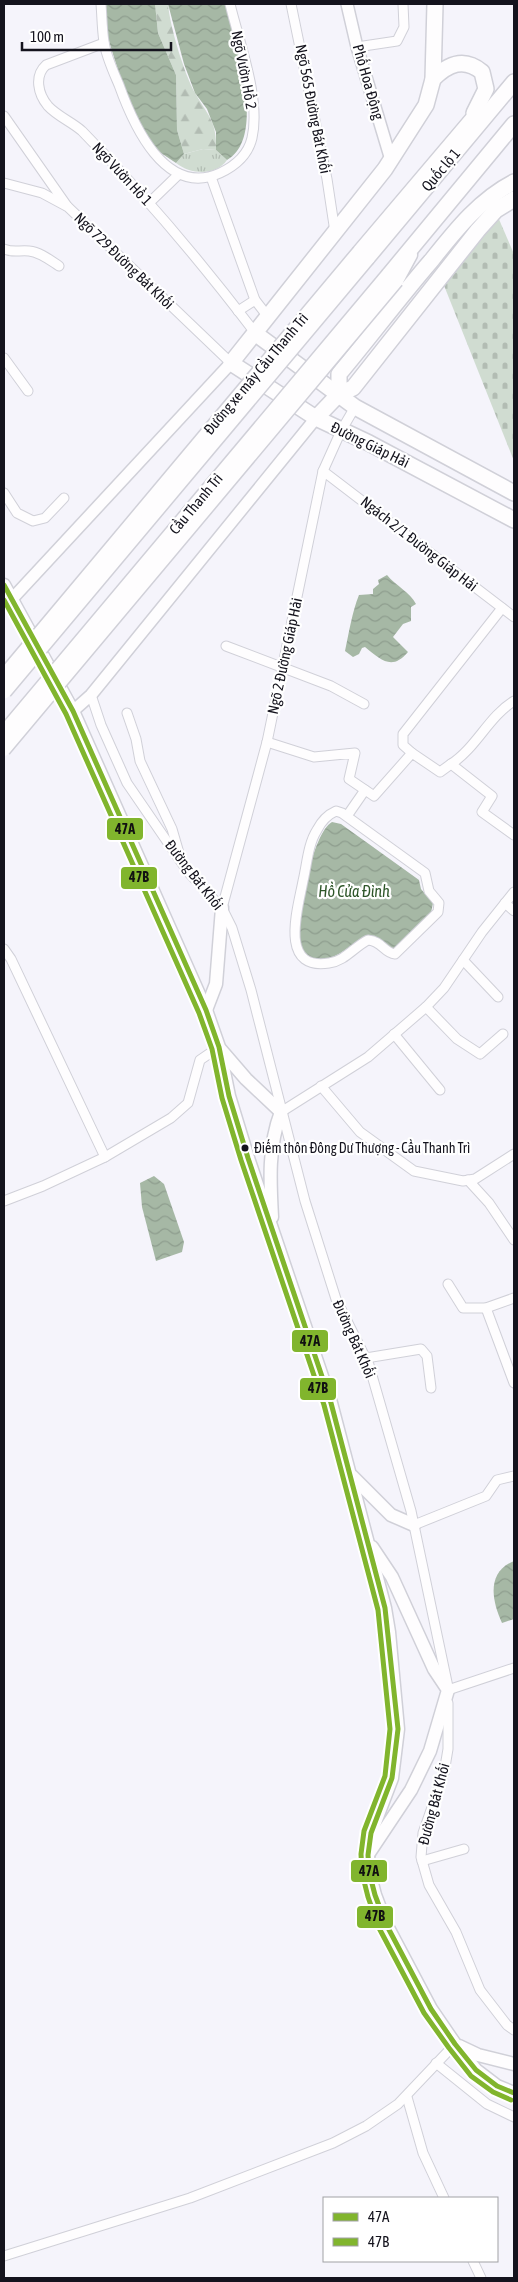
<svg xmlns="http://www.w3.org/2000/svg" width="518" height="2282" font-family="'Asap Condensed',sans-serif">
	<defs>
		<pattern id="forest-firs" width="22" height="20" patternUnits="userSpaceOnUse" patternTransform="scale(1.25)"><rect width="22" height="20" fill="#d0dcd1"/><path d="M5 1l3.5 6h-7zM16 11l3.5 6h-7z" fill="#b2bcb3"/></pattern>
		<pattern id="cemetery-stones" width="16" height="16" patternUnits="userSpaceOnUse" patternTransform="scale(1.25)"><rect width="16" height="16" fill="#d0dcd1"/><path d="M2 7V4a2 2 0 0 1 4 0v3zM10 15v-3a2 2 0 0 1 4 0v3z" fill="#b2bcb3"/></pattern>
		<pattern id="park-tufts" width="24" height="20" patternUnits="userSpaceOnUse" patternTransform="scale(1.25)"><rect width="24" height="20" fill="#d0dcd1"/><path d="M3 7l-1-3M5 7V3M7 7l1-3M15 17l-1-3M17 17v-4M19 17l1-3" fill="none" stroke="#b2bcb3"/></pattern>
		<pattern id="water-waves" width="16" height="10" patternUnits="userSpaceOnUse" patternTransform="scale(1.25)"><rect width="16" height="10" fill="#a6b8a5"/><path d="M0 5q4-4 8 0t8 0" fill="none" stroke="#8e9d8e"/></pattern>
	</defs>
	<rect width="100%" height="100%" fill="#f5f4fb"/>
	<path fill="url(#forest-firs)" d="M155,4H168C170,27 184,73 195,93C208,116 217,121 216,150L203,149L184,154L177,130L176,75L158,33Z"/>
	<polygon fill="url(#cemetery-stones)" points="498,217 514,254 514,461 443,283"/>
	<path fill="url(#park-tufts)" d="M203,149L216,150L227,160C216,176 191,175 176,163L184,154Z"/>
	<g fill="url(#water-waves)">
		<polygon points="105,4 155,4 158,33 176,75 177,130 184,154 176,163 155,149 146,140 127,99 107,35"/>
		<path d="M168,4H225C234,39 268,137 227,160L216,150V132L207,109L195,93L184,64Z"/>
		<path d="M387,575C396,586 410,592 416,604L411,607V621L403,624L393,637L408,652C392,671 381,660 365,647L362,648L359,654L353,657L345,651C349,633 352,612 359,595L373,594V589L379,584L378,580Z"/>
		<path d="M332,822L341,824L419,880L421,889L433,903L431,913L394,949H391L375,936H369C351,941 343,958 322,959C317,959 312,960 308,957C304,954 300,945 299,940C295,919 313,832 332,822Z"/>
		<polygon points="154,1176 164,1184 184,1242 182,1252 156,1261 142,1207 140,1183"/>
		<path d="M514,1561V1619L502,1623C491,1599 487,1572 514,1561Z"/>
	</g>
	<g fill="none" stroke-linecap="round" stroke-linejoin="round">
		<g stroke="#d0d0d8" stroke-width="11">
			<g id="street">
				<path d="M101,4C102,16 102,29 104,42C106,56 113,71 119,85C133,124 165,198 220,173C235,166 248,155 252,138C261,99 239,42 230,4"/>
				<polyline points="291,4 327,179 335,232"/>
				<path d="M104,43L46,65C34,76 38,94 48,106C57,116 72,122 82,131C145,195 202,263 256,334"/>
				<polyline points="357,47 397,41 404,27 403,4"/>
				<polyline points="4,116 67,206"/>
				<polyline points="211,177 255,300 269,318"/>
				<polyline points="4,183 42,193 68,207 231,363"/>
				<polyline points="149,203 179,174"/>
				<path d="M4,249C13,253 19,250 29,251C40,252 50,260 59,266"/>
				<polyline points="238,311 255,300"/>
				<polyline points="4,358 28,391"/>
				<polyline points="323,471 514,617"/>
				<polyline points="4,493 17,513 33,521 45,518 64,498"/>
				<polyline points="226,646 331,686 364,704"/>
				<polyline points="91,695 101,725 127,783 188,872 222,908 232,928 251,990 305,1201 336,1299 369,1365 411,1511 448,1687"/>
				<polyline points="127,713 136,739 140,761 172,829 179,853"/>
				<polyline points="267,742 314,757 355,753 349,779 374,796 412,753 440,772 451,764 492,796 482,812 514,835"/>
				<polyline points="412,753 403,745 403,734 502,608"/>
				<path d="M451,764C476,748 489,716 514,701"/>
				<path d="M336,811L342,813L425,873L429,891L439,903L438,912L395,954C384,953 382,941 368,940C354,947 345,961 329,963C278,971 298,908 303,881C307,864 308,844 317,830C321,822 327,815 336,811Z"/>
				<polyline points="347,816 365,790"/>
				<polyline points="505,903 514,911"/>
				<polyline points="222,908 267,742 323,471 341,431 355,407"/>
				<polyline points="4,949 11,959 105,1157"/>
				<polyline points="463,960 498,997"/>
				<polyline points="426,1007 457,1039 480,1054 503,1034"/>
				<polyline points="394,1034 440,1090"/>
				<polyline points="321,1086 360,1132 414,1171 463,1181 475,1179 514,1154"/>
				<polyline points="281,1112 368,1057 426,1007 444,988 482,932 514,892"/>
				<polyline points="468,1180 489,1203 514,1240"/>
				<polyline points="4,1201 43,1186 105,1157 171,1118 188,1103 200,1060 219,1047"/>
				<polyline points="448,1284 463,1308 486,1308 514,1298"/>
				<polyline points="486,1308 514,1383"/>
				<polyline points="366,1358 421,1349 427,1356 431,1388"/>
				<polyline points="414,1525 486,1496 497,1480 514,1476"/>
				<polyline points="448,1690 514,1668"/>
				<polyline points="448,1703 448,1749 444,1773 423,1833 421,1857 429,1885 456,1932 480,1990 507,2025 514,2030"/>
				<polyline points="422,1861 464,1849"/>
				<polyline points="436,2063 487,2104 514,2117"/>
				<polyline points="407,2097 423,2153 444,2198"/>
				<polyline points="4,2256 190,2198 333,2143 366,2126 398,2104 455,2044"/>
				<polyline points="473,2261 481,2278"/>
			</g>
		</g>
		<g stroke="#d0d0d8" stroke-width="14">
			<g id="secondary">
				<polyline points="347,4 357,47 391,160"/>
				<polyline points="12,599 231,363"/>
				<polyline points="73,711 91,695 316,418"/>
			</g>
		</g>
		<g stroke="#d0d0d8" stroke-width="15">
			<g id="primary">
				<polyline points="359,251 481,107"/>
				<polyline points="397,281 411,255"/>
				<polyline points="4,585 73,711 206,1010 219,1047 229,1096 248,1158 331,1403 385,1608 389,1632 398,1729 392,1778 371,1833 368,1855 369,1872 375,1895 386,1924 431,2009 455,2044 476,2070 497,2086 514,2093"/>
				<polyline points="206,1010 216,984 222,908"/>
				<path d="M221,1050L246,1079L281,1112C268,1146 270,1181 272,1217"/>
				<polyline points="352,1476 391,1515 414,1525"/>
				<polyline points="369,1853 411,1790 430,1751 448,1690 434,1669 392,1577 372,1547"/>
				<polyline points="459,2046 478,2055 514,2064"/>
			</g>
		</g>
		<g stroke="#d0d0d8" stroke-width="18">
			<g id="highway">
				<polyline points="435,4 433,79 426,105 385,169 231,363 316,418 369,443 514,520"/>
				<path d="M433,79C448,64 464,57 482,72L486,89L474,113"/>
				<polyline points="367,258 514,82"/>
				<polyline points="389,275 514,124"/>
				<polyline points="256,334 355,407 514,493"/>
				<path d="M339,394V374C370,337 399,298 431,261C455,231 479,200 514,182"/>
				<polyline points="316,418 339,394 353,388 478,230 496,210 514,199"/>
			</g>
		</g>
		<use href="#street" stroke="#fefdfe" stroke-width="9"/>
		<use href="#secondary" stroke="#fefdfe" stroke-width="11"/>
		<use href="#primary" stroke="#fefdfe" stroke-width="12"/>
		<use href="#highway" stroke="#fefdfe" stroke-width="15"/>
		<g stroke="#d0d0d8" stroke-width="15" stroke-linecap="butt">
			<g id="primary-bridge">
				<polyline points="4,675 359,251"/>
				<polyline points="4,750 397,281"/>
			</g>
		</g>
		<g stroke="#d0d0d8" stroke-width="18" stroke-linecap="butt">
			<g id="highway-bridge">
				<polyline points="4,691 367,258"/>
				<polyline points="4,734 389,275"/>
			</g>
		</g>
		<use href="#primary-bridge" stroke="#fefdfe" stroke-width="12"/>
		<use href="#highway-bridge" stroke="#fefdfe" stroke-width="15"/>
		<g stroke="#fff" stroke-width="9">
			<polyline id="bus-1" points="4,585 73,711 206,1010 219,1047 229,1096 248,1158 331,1403 385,1608 398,1729 392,1778 371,1833 368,1855 369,1872 375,1895 386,1924 431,2009 455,2044 476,2070 497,2086 514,2093"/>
		</g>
		<g stroke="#fff" stroke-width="9">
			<polyline id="bus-2" points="4,600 66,714 199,1013 212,1049 222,1098 241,1160 324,1405 378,1610 390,1729 385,1776 364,1831 361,1854 362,1873 368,1897 379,1928 424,2013 449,2048 471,2076 493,2092 511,2100"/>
		</g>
		<use href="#bus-1" stroke="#81b52d" stroke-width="5"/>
		<use href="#bus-2" stroke="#81b52d" stroke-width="5"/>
	</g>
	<circle fill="#14131d" stroke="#fff" stroke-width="2" cx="245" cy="1148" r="4.5"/>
	<g text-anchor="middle" stroke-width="4.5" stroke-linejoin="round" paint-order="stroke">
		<g font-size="14" fill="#14131d" stroke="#fff" text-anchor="start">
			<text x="254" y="1153">Điếm thôn Đông Dư Thượng - Cầu Thanh Trì</text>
		</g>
		<g font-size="15" fill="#14131d" stroke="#fff">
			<text transform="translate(244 70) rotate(79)" y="5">Ngõ Vườn Hồ 2</text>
			<text transform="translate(368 82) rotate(74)" y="5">Phố Hoa Động</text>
			<text transform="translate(313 109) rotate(79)" y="5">Ngõ 565 Đường Bát Khối</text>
			<text transform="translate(441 170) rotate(-50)" y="5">Quốc lộ 1</text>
			<text transform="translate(122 174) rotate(47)" y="5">Ngõ Vườn Hồ 1</text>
			<text transform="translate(124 261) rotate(44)" y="5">Ngõ 729 Đường Bát Khối</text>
			<text transform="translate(256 374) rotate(-50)" y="5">Đường xe máy Cầu Thanh Trì</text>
			<text transform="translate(370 445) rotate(26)" y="5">Đường Giáp Hải</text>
			<text transform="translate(196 504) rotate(-50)" y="5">Cầu Thanh Trì</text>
			<text transform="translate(419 544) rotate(38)" y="5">Ngách 2/1 Đường Giáp Hải</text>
			<text transform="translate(285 656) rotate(-78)" y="5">Ngõ 2 Đường Giáp Hải</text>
			<text transform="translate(194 875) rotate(52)" y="5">Đường Bát Khối</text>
			<text transform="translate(354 1339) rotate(66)" y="5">Đường Bát Khối</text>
			<text transform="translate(434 1804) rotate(-75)" y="5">Đường Bát Khối</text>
		</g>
		<g font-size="16" font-style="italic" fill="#2e5629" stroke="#fff">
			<text x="354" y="897">Hồ Cửa Đình</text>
		</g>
	</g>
	<g stroke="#fff" stroke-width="2">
		<rect x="106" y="817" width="38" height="24" rx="5" fill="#81b52d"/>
		<rect x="120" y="866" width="38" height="24" rx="5" fill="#81b52d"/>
		<rect x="291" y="1329" width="38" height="24" rx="5" fill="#81b52d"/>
		<rect x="299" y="1377" width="38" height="24" rx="5" fill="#81b52d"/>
		<rect x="350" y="1859" width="38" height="24" rx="5" fill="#81b52d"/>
		<rect x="356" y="1905" width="38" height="24" rx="5" fill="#81b52d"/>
	</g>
	<g font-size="14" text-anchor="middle" font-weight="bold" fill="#111">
		<text x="125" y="834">47A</text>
		<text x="139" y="882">47B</text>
		<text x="310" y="1346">47A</text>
		<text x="318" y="1393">47B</text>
		<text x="369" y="1876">47A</text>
		<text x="375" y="1921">47B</text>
	</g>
	<rect width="518" height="2282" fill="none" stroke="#14131d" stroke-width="10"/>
	<rect x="323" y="2197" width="175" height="65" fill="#ffffff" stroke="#a1a1a5"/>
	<rect x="333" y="2213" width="25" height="8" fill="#81b52d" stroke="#a1a1a5"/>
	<text x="368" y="2222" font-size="15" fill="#14131d">47A</text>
	<rect x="333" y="2238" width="25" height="8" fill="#81b52d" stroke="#a1a1a5"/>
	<text x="368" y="2247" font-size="15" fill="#14131d">47B</text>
	<path d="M22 42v8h149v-8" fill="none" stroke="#14131d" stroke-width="2.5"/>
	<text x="30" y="42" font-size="15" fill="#14131d" stroke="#ffffff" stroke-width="4" paint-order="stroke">100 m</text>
</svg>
